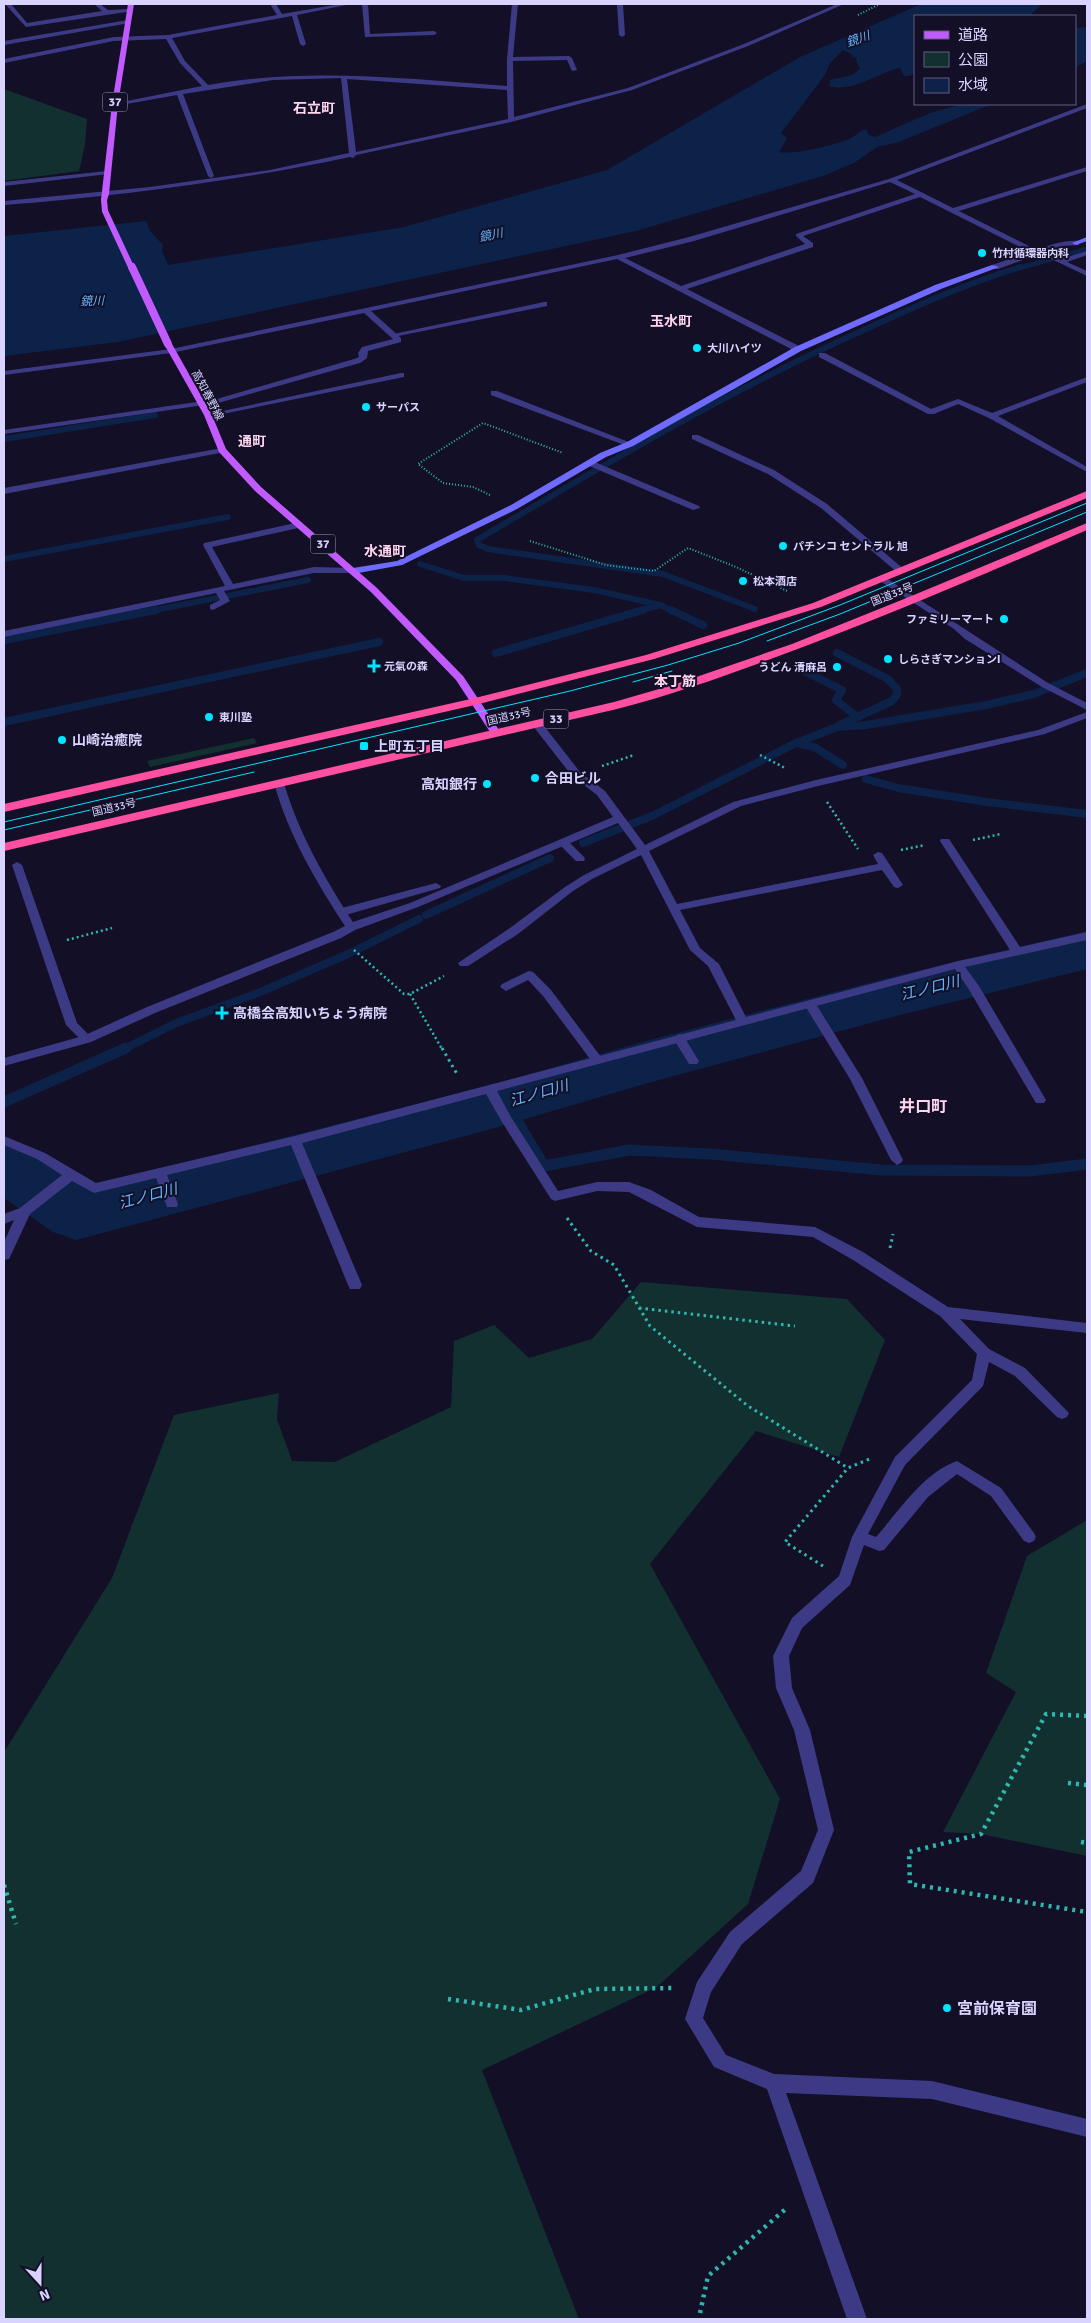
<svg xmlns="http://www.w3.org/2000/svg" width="1091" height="2323" font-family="Signika,'Noto Sans JP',sans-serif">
	<rect width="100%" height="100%" fill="#130f26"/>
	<g fill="#12302f">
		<polygon points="4,89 87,119 85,145 79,171 4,181"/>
		<polygon points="254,738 257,743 150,767 147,761"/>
		<polygon points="641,1282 847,1299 885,1340 839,1457 756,1431 650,1564 780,1799 748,1904 657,1987 482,2070 579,2319 4,2319 4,1752 112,1578 174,1415 279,1393 277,1419 292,1461 335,1462 451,1407 454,1341 494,1325 529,1358 592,1339"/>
		<polygon points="1087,1520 1087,1856 981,1834 943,1832 1016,1692 986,1673 1027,1556"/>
	</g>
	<g fill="#0c2248">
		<path d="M921,4H1043L1029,16H915V73L909,76H904L900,68C877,73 853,93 829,86L830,80L852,75L860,69L856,60L857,57L851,58L853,55L843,50L830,63L825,75L781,133L787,138L779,152C794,155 834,145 849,139C856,136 858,131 866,129L869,135L875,137L930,113L962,104H992L896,143L877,147L854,163L823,176L636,231L118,342L4,356V236L146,221L150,231L163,245L162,251L168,265L404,227L607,170L800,57Z"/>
		<polygon points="1087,27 1087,61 1075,68 1075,28"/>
	</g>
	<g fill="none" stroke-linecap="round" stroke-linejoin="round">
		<polyline stroke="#0c2248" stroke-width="5" points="1016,269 1087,249"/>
		<g stroke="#0c2248" stroke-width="6">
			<polyline points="4,439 155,415"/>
			<polyline points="4,559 228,517"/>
			<polyline points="420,564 464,578 505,578 594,590 660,605"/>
			<path d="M755,609L663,574L488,549L479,545L477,540C604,465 731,389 866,329C916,306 967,283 1021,267"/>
			<polyline points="150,611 308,580"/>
			<polyline points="639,611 660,605 673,611"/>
		</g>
		<g stroke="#0c2248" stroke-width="8">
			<polyline points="671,610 703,625"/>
			<polyline points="4,640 156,610"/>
			<polyline points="496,653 643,610"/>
			<polyline points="837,653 888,679 897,689 897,695 892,701 840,725"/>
			<polyline points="800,669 842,690 836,700 856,716"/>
			<polyline points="4,722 379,642"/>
			<polyline points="797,743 814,747 843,765"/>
			<polyline points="866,779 898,788 987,802 1087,814"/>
			<polyline points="583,843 652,816 796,743 837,727 866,725 986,705 1034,694 1087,673"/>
			<polyline points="426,915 550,858"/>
			<polyline points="124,1049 176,1023 258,993 348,954 419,919"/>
		</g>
		<g stroke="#0c2248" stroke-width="11">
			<polyline points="4,1102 126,1048"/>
			<polyline points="506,1102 544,1166 629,1150 710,1154 882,1170 1030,1171 1087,1164"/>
		</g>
		<polygon fill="#0c2248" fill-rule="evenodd" points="1087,931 1087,969 896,1016 648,1083 484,1131 76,1240 53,1232 4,1198 4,1143 27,1149 85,1188 484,1087 642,1042 896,976"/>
		<g stroke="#2fb8b0" stroke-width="2" stroke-dasharray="1 2" stroke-linecap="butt">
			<polyline points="858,15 880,4"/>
			<polyline points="490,495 473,487 443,483 418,464 483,423 563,453"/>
			<polyline points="530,541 606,565 654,571 688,548 736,567 787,591"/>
		</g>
		<g stroke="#2fb8b0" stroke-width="2.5" stroke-dasharray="2 3" stroke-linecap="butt">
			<polyline points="760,755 785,768"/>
			<polyline points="602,766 634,755"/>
			<polyline points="827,802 858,849"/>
			<polyline points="973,840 1001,834"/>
			<polyline points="901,850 925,845"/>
			<polyline points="67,940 112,928"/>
			<polyline points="354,950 404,994 410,994 444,976"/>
			<polyline points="410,994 442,1049"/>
		</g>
		<g stroke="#2fb8b0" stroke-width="3" stroke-dasharray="2.5 4" stroke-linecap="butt">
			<polyline points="442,1048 457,1074"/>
			<polyline points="567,1218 591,1251 614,1265 650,1326 748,1406 848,1468 872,1458"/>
			<polyline points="890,1248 893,1234"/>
			<polyline points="639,1308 795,1326"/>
			<polyline points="823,1566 785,1542 848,1468"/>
		</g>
		<g stroke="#2fb8b0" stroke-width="4.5" stroke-dasharray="3 5" stroke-linecap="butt">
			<polyline points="1087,1716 1046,1714 981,1834 909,1852 910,1884 1087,1912"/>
			<polyline points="1068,1783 1087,1785"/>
			<polyline points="1081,1842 1087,1843"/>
			<polyline points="4,1885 16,1924"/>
			<polyline points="448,1999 521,2010 595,1989 676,1988"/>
			<polyline points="700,2313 708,2276 788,2207"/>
		</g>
		<g fill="#3d3a85" fill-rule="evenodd">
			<polygon points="128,20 130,23 4,45 4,41"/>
			<polygon points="107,171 110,173 109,174 4,186 4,182"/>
			<polygon points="544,302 547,302 547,306 393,337 389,335"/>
			<polygon points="401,373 404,373 404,377 208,417 204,415"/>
			<polygon points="491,391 497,391 634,444 627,446 491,395"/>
			<polygon points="590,460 699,506 700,508 693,510 587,465 586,463"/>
			<polygon points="563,839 567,840 584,857 585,859 584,861 576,861 559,844 559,840"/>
			<polygon points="17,862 22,865 77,1023 93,1039 91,1042 83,1042 66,1025 12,865"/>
			<polygon points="436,883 441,886 440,888 342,916 336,912 338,909"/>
			<polygon points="529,971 533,972 551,990 601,1057 603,1060 601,1063 593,1063 543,996 528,980 506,991 500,987 502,984"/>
			<polygon points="810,1000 814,1001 862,1078 903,1160 901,1163 897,1165 891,1160 850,1079 804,1004"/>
			<polygon points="679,1034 683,1035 697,1058 699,1061 697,1064 689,1064 673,1038"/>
		</g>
		<g fill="#3d3a85" fill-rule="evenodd">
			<polygon points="5,4 11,4 27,23 102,11 94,4 100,4 108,10 130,9 133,11 26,27"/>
			<path d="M270,4H276L282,14L340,4H351L297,15L306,44L303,46L300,44L292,16L172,38L185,61L208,85C307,67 407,79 507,86V59L512,4H518L513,57L569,56L572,58L577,70L572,71L567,60L513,61L514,117L628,88L744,44L837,4H844L748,46L632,90L511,122L356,155L353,158L350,157C236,181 120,196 4,205V201L150,187L270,170L349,153L341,78L273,80L183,94L214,176L211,178L208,176L177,95L115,106L112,104L202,86L180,63L166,39L114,41L4,63V59L114,37L168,35L277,15ZM347,79L507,90L508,119L356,152Z"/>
			<polygon points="362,4 368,4 370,34 434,31 437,33 434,35 365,37"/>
			<polygon points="617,4 623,4 625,35 622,37 619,35"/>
			<path d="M1087,104V108L897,180L953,208L1087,167V171L959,211L1037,250C1050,245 1064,240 1079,241V245L1062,246L998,269H992V265L1030,252L920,197L803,236L813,243V247L687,289L801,347V351H795L617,259L371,311L401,338V342L368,351L367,358L360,363L218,403L4,434V430L217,399L354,359L359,357L358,353L362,347L393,339L364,313L171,353L4,375V371L171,349L618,255L689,237L889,179ZM890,182L915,194L796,234V236L805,244L681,286L625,258L694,241Z"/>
			<polygon points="1087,251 1087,255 1067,262 1087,271 1087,276 1043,255 1047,253 1061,259"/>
			<polygon points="819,353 825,353 931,409 958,399 992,413 1087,377 1087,382 998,416 1087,467 1087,472 989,418 958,404 934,414 928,414 819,357"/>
			<polygon points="692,435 698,435 774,470 827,504 906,571 898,573 821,508 768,474 692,439"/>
			<polygon points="222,448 226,450 225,452 4,494 4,488"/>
			<polygon points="300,522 304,525 303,527 212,547 233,584 314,567 353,568 358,571 356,573 314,573 224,591 230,601 213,610 210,609 210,605 220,600 216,593 4,637 4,631 225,586 203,545 204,543"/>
			<polygon points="883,576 1048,683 1087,703 1087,710 1042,687 965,639 954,629 880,581 880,577"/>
			<path d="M1087,712V718L1045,734L818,786L741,806L649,851L677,904L878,864L873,855L878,852L882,853L903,885L898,888L894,887L882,870L680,910L700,948L719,964L746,1017L958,961L1010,950L940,841L941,839H949L1020,947L1087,932V940L965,967L979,986L1046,1100L1044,1103H1036L968,988L955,969L497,1091L511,1117L558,1191L597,1182H629L651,1190L699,1217L815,1227L863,1252L948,1307L1087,1323V1333L960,1319L989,1349L1025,1368L1069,1413L1067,1417L1062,1419L1057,1417L1015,1376L989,1362L983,1386L905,1465L868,1534L876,1537C899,1511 923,1473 957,1461L1001,1488L1034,1533L1036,1537L1034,1541L1029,1543L1024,1541L991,1496L957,1474L928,1497L884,1550L879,1551L864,1545L850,1585L802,1628L789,1656L792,1688L810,1730L834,1830L813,1883L742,1944L711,1992L703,2018L726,2055L774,2074L932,2081L1087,2119V2137L932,2099L786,2093L867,2319H847L767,2089L714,2067L685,2019L697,1982L730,1932L801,1871L818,1830L794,1730L776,1688L773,1656L792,1618L839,1576L852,1537L895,1457L972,1380L977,1354L940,1316L853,1260L813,1237L697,1227L629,1192L597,1191L555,1201L551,1199L502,1122L486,1094L302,1143L362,1285L360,1289H350L348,1285L291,1145L167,1175L178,1204L177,1207H167L166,1204L156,1178L94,1193L72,1181L30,1214L9,1259L4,1260V1242L14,1220L4,1224V1214L20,1208L62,1175L37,1159L4,1145V1136L45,1153L96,1183L295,1136L736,1020L708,966L690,950L641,855L592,879L573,891L518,934L468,966H460L458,963L510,928L565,887L584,875L637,849L618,823L418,907L355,930L341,938L155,1013L91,1042L4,1066V1058L83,1036L147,1007L333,932L345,926C316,882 288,834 274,783L275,781H283L284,783C298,832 325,879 353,922L410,903L613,817L597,795L572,776L533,726V722H541L580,772L605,791L645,845L733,802L816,780L1038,730Z"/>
		</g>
		<g fill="#6f6bff" fill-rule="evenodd">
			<polygon points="1087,237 1087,241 1076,245 1072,243"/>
			<polygon points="992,265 999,267 941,289 801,351 633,446 606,457 517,509 402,565 353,574 348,571 353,568 397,561 511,505 600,453 627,442 795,347 935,285"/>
		</g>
		<g fill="#c25bff" fill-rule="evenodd">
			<polygon points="128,4 134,4 118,104 109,194 107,200 104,202 101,200 112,104"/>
			<polygon points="165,342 172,344 212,415 226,449 261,487 377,588 463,676 501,733 500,735 492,735 456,680 371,592 255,491 219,452 204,415 164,344"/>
		</g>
		<g fill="#ff4fa3" fill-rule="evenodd">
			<polygon points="1087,491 1087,498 821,607 654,659 475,705 4,812 4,804 475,698 646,655 813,603"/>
			<path d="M1087,523V530C982,575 876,621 768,660C719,678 668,696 617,709L4,851V843L614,702L673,685L792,644L909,597Z"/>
		</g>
		<g stroke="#00e5ff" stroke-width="1">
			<polyline points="767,641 840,614 1087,512"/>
			<polyline points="633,682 672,671"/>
			<polyline points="4,822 570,691 668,665 739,643 840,605 1087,503"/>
			<polyline points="4,830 254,772"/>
		</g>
		<polyline stroke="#c25bff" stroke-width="6" points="104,200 105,211 132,269"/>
		<polyline stroke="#c25bff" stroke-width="8" points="132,267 168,344"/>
	</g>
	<g fill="#00e5ff" stroke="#130f26" stroke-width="2">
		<circle cx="982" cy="253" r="5"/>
		<circle cx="697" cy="348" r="5"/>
		<circle cx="366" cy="407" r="5"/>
		<circle cx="783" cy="546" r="5"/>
		<circle cx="743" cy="581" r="5"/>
		<circle cx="1004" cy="619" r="5"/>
		<circle cx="888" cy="659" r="5"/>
		<path d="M371.5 658.5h5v5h5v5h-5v5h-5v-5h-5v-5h5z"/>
		<circle cx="837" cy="667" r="5"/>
		<circle cx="209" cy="717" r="5"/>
		<circle cx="62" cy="740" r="5"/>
		<rect x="359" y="741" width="10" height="10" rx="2.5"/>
		<circle cx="535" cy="778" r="5"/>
		<circle cx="487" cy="784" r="5"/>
		<path d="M219.5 1005.5h5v5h5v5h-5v5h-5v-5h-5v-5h5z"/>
		<circle cx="947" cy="2008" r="5"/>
	</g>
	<g text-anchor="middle" stroke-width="4" stroke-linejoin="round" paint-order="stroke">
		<g font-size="11" font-weight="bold" fill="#d9d4ff" stroke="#130f26" text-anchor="start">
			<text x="992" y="257">竹村循環器内科</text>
			<text x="707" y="352">大川ハイツ</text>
			<text x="376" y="411">サーパス</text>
			<text x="793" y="550">パチンコ セントラル 旭</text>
			<text x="753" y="585">松本酒店</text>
			<text x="994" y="623" text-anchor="end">ファミリーマート</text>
			<text x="898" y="663">しらさぎマンションI</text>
			<text x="384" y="670">元氣の森</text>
			<text x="827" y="671" text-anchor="end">うどん 清麻呂</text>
			<text x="219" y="721">東川塾</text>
		</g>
		<g font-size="11" fill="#d9d4ff" stroke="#130f26">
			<text transform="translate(208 395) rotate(62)" y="4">高知春野線</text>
			<text transform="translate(892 594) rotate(-22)" y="4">国道33号</text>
			<text transform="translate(509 716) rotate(-13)" y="4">国道33号</text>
			<text transform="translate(114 807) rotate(-13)" y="4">国道33号</text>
		</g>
		<g font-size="12" font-style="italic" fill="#62b6ff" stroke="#130f26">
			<text transform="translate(858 39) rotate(-19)" y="4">鏡川</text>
			<text transform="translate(491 235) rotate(-12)" y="4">鏡川</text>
			<text transform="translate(92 301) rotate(-2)" y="4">鏡川</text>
		</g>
		<g fill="#130f26" stroke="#9e99be" stroke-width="1">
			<rect x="102.5" y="92.5" width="25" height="19" rx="4"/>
			<rect x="310.5" y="534.5" width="25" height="19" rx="4"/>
			<rect x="543.5" y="709.5" width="25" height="19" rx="4"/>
		</g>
		<g font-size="12" font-weight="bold" fill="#d9d4ff">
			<text x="115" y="106">37</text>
			<text x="323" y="548">37</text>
			<text x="556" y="723">33</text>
		</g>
		<g font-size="14" font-weight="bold" fill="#ffd6f0" stroke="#130f26">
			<text x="314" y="113">石立町</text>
			<text x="671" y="326">玉水町</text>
			<text x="252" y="446">通町</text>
			<text x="385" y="556">水通町</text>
			<text x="675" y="686">本丁筋</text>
		</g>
		<g font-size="14" font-weight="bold" fill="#d9d4ff" stroke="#130f26" text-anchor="start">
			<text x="72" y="745">山崎治癒院</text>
			<text x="374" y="751">上町五丁目</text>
			<text x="545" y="783">合田ビル</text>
			<text x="477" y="789" text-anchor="end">高知銀行</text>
			<text x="233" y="1018">高橋会高知いちょう病院</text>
		</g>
		<g font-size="15" font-style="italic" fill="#62b6ff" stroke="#130f26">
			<text transform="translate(930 988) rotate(-14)" y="5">江ノ口川</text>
			<text transform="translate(539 1093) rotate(-16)" y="5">江ノ口川</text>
			<text transform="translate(148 1196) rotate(-15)" y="5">江ノ口川</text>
		</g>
		<g font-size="16" font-weight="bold" fill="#ffd6f0" stroke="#130f26">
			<text x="923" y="1112">井口町</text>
		</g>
		<g font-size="16" font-weight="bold" fill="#d9d4ff" stroke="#130f26" text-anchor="start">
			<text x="957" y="2014">宮前保育園</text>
		</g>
	</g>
	<rect width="1091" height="2323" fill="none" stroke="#d9d4ff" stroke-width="10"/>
	<rect x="914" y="15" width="162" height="90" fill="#130f26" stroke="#625e7d"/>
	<rect x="924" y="31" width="25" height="8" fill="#c25bff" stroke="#625e7d"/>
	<text x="958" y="40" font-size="15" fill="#d9d4ff">道路</text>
	<rect x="924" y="52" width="25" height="15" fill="#12302f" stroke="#625e7d"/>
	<text x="958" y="65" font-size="15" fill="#d9d4ff">公園</text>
	<rect x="924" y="78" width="25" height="15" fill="#0c2248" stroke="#625e7d"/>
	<text x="958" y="90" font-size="15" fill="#d9d4ff">水域</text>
	<g transform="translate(40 2283) rotate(159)" stroke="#130f26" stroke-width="4" paint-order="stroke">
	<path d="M0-4L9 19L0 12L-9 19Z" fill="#d9d4ff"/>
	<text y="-8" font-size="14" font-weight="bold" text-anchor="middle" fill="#d9d4ff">N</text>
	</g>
</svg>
